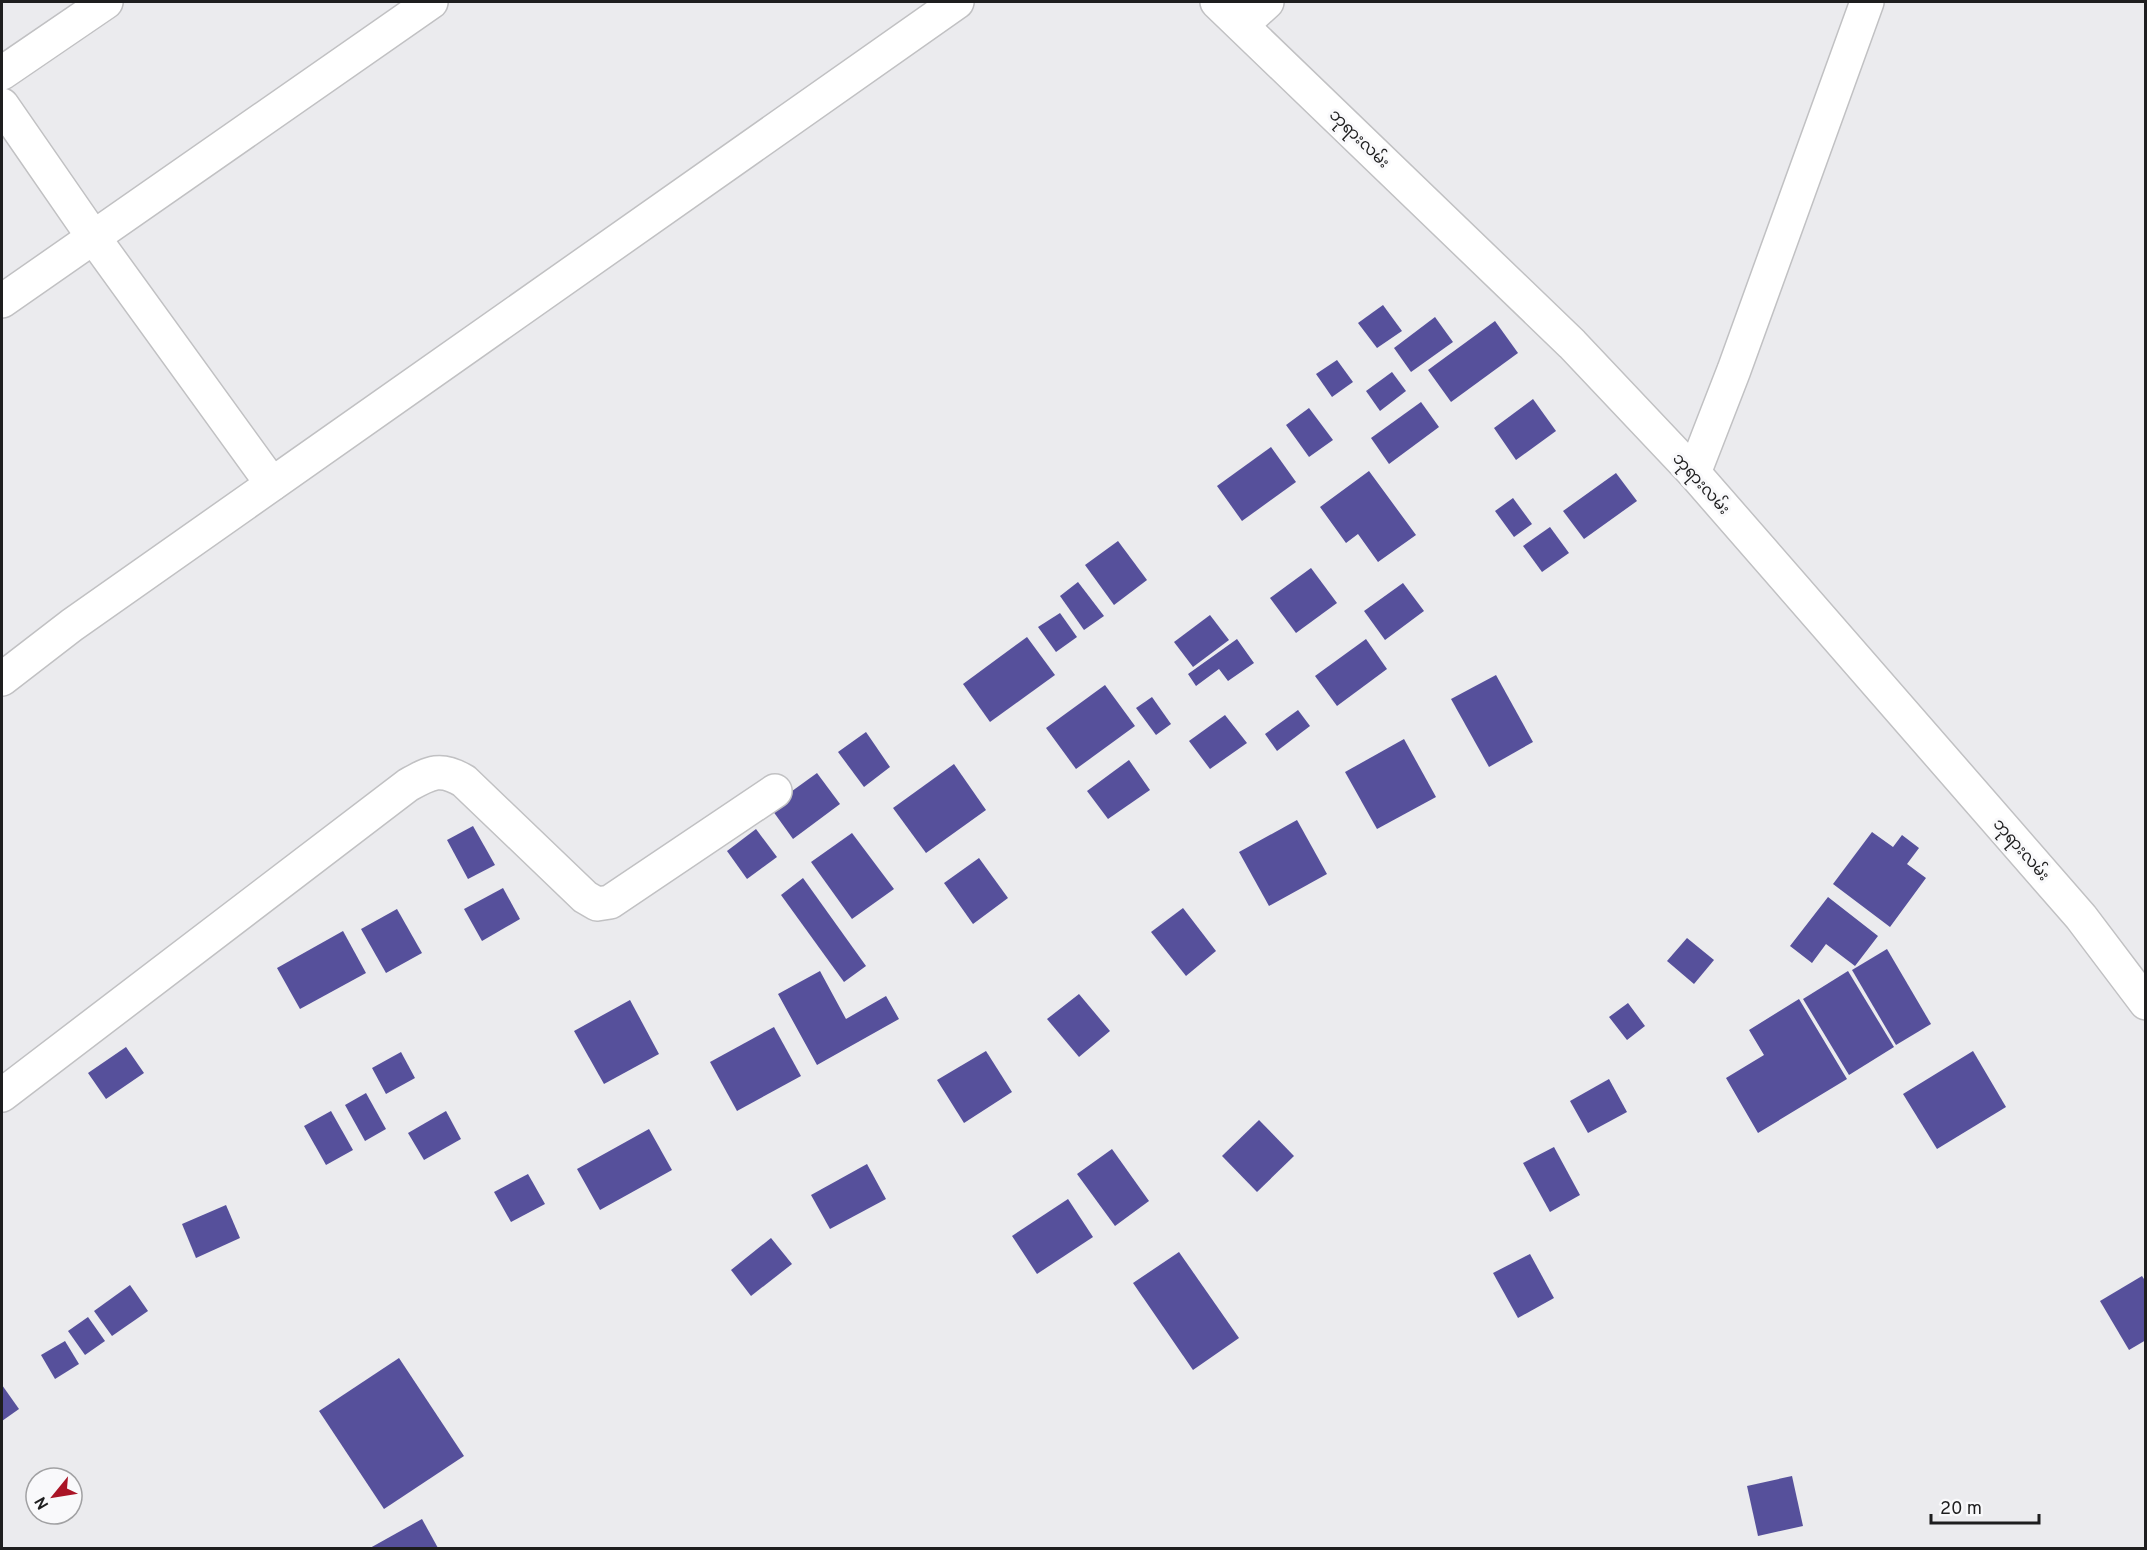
<svg xmlns="http://www.w3.org/2000/svg" width="2147" height="1550" font-family="Overpass,'Noto Sans Myanmar',sans-serif">
	<rect width="100%" height="100%" fill="#ebebee"/>
	<g fill="#56509b">
		<polygon points="1383,305 1402,331 1377,348 1358,323"/>
		<polygon points="1435,317 1453,342 1411,372 1394,348"/>
		<polygon points="1495,321 1518,353 1451,402 1428,370"/>
		<polygon points="1337,360 1353,382 1332,397 1316,374"/>
		<polygon points="1392,372 1406,391 1380,411 1366,391"/>
		<polygon points="1533,399 1556,431 1516,460 1494,428"/>
		<polygon points="1421,402 1439,427 1389,464 1371,438"/>
		<polygon points="1309,408 1333,440 1309,457 1286,425"/>
		<polygon points="1271,447 1296,482 1242,521 1217,486"/>
		<polygon points="1369,471 1416,535 1378,562 1358,534 1346,543 1320,507"/>
		<polygon points="1616,473 1637,501 1584,539 1563,511"/>
		<polygon points="1513,498 1532,524 1514,537 1495,511"/>
		<polygon points="1550,527 1569,553 1542,572 1523,546"/>
		<polygon points="1118,541 1147,580 1114,605 1085,565"/>
		<polygon points="1311,568 1337,603 1296,633 1270,598"/>
		<polygon points="1078,582 1104,616 1084,630 1060,596"/>
		<polygon points="1403,583 1424,611 1385,640 1364,611"/>
		<polygon points="1060,613 1077,637 1056,652 1038,627"/>
		<polygon points="1210,615 1229,640 1193,667 1174,642"/>
		<polygon points="1027,637 1055,675 990,722 963,684"/>
		<polygon points="1237,639 1254,663 1228,681 1219,669 1196,686 1188,674"/>
		<polygon points="1366,639 1387,669 1337,706 1315,676"/>
		<polygon points="1496,675 1533,742 1489,767 1451,699"/>
		<polygon points="1105,685 1135,726 1076,769 1046,728"/>
		<polygon points="1152,697 1171,724 1156,735 1136,708"/>
		<polygon points="1298,710 1310,726 1277,751 1265,734"/>
		<polygon points="1225,715 1247,743 1210,769 1189,741"/>
		<polygon points="866,732 890,767 864,787 838,752"/>
		<polygon points="1404,739 1436,797 1377,829 1345,772"/>
		<polygon points="1129,760 1150,790 1108,819 1087,791"/>
		<polygon points="954,764 986,810 926,853 893,808"/>
		<polygon points="817,773 840,804 793,839 770,807"/>
		<polygon points="1297,820 1327,874 1269,906 1239,852"/>
		<polygon points="473,826 495,865 468,879 447,840"/>
		<polygon points="756,829 777,857 747,879 727,851"/>
		<polygon points="1872,832 1893,847 1902,835 1919,848 1907,864 1926,878 1890,927 1833,884"/>
		<polygon points="852,833 894,889 852,919 811,862"/>
		<polygon points="979,858 1008,898 973,924 944,883"/>
		<polygon points="803,878 866,966 844,982 781,895"/>
		<polygon points="503,888 520,919 482,941 464,909"/>
		<polygon points="1828,897 1878,936 1855,966 1826,944 1812,963 1790,946"/>
		<polygon points="1183,908 1216,951 1186,976 1151,932"/>
		<polygon points="397,909 422,953 386,973 361,929"/>
		<polygon points="343,931 366,973 300,1009 277,968"/>
		<polygon points="1687,938 1714,960 1694,984 1667,961"/>
		<polygon points="1887,949 1931,1024 1896,1045 1852,970"/>
		<polygon points="820,971 846,1019 886,996 899,1019 817,1065 778,994"/>
		<polygon points="1848,971 1894,1047 1849,1075 1803,999"/>
		<polygon points="1079,994 1110,1031 1079,1057 1047,1019"/>
		<polygon points="1799,999 1847,1079 1758,1133 1726,1078 1764,1055 1749,1030"/>
		<polygon points="630,1000 659,1054 604,1084 574,1031"/>
		<polygon points="1628,1003 1645,1026 1627,1040 1609,1017"/>
		<polygon points="774,1027 801,1076 737,1111 710,1062"/>
		<polygon points="126,1047 144,1073 106,1099 88,1073"/>
		<polygon points="986,1051 1012,1092 964,1123 937,1080"/>
		<polygon points="1973,1051 2006,1107 1937,1149 1903,1094"/>
		<polygon points="401,1052 415,1078 386,1094 372,1068"/>
		<polygon points="1609,1079 1627,1112 1588,1133 1570,1101"/>
		<polygon points="366,1093 386,1129 365,1141 345,1105"/>
		<polygon points="331,1111 353,1150 326,1165 304,1126"/>
		<polygon points="446,1111 461,1139 424,1160 408,1133"/>
		<polygon points="1259,1120 1294,1156 1257,1192 1222,1156"/>
		<polygon points="649,1129 672,1170 600,1210 577,1169"/>
		<polygon points="1554,1147 1580,1195 1550,1212 1523,1163"/>
		<polygon points="1112,1149 1149,1201 1115,1226 1077,1174"/>
		<polygon points="867,1164 886,1199 830,1229 811,1195"/>
		<polygon points="528,1174 545,1204 511,1222 494,1192"/>
		<polygon points="1068,1199 1093,1237 1037,1274 1012,1236"/>
		<polygon points="226,1205 240,1238 196,1258 182,1224"/>
		<polygon points="771,1238 792,1264 751,1296 731,1270"/>
		<polygon points="1179,1252 1239,1338 1193,1370 1133,1283"/>
		<polygon points="1530,1254 1554,1298 1518,1318 1493,1273"/>
		<polygon points="2142,1276 2146,1282 2146,1340 2129,1350 2100,1301"/>
		<polygon points="130,1285 148,1311 112,1336 94,1311"/>
		<polygon points="88,1317 105,1341 85,1355 68,1331"/>
		<polygon points="65,1341 79,1364 55,1379 41,1355"/>
		<polygon points="399,1358 464,1456 384,1509 319,1411"/>
		<polygon points="2,1385 19,1409 2,1421"/>
		<polygon points="1792,1476 1803,1526 1758,1536 1747,1486"/>
		<polygon points="422,1519 438,1548 370,1548"/>
	</g>
	<g fill="none" stroke-linecap="round" stroke-linejoin="round">
		<g stroke="#c1c1c3" stroke-width="36">
			<g id="minor">
				<polyline points="1242,25 1267,2"/>
				<polyline points="2,73 106,2"/>
				<polyline points="2,105 94,238 272,484"/>
				<polyline points="2,301 431,2"/>
				<polyline points="1694,473 1734,370 1867,2"/>
				<polyline points="2,679 72,625 957,2"/>
				<path d="M2,1095L408,785C431,772 441,767 464,781L585,897L597,904L610,902L775,791"/>
			</g>
		</g>
		<g stroke="#c1c1c3" stroke-width="36">
			<polyline id="tertiary" points="1217,2 1572,344 1694,473 2081,917 2146,1003"/>
		</g>
		<use href="#minor" stroke="#fff" stroke-width="33"/>
		<use href="#tertiary" stroke="#fff" stroke-width="33"/>
	</g>
	<g text-anchor="middle" stroke-width="6" stroke-linejoin="round" paint-order="stroke">
		<g font-size="16" fill="#1e1e1f" stroke="#f9f9fb">
			<text transform="translate(1360 138) rotate(44)" y="6">ဘုရားလမ်း</text>
			<text transform="translate(1702 483) rotate(48)" y="6">ဘုရားလမ်း</text>
			<text transform="translate(2022 849) rotate(49)" y="6">ဘုရားလမ်း</text>
		</g>
	</g>
	<rect width="2147" height="1550" fill="none" stroke="#1e1e1f" stroke-width="6"/>
	<g transform="translate(54 1496) rotate(240)"><circle r="28" fill="#f9f9fb" stroke="#a1a1a3" stroke-width="1.5"/>
	<path d="M0-4.5L10 22L0 15L-10 22Z" fill="#aa1426"/>
	<text y="-9" font-size="16" font-weight="bold" text-anchor="middle" fill="#1e1e1f">N</text>
	</g>
	<path d="M1931 1514v9h108v-9" fill="none" stroke="#1e1e1f" stroke-width="3"/>
	<text x="1940" y="1514" font-size="18" fill="#1e1e1f" stroke="#f9f9fb" stroke-width="4.5" paint-order="stroke">20 m</text>
</svg>
